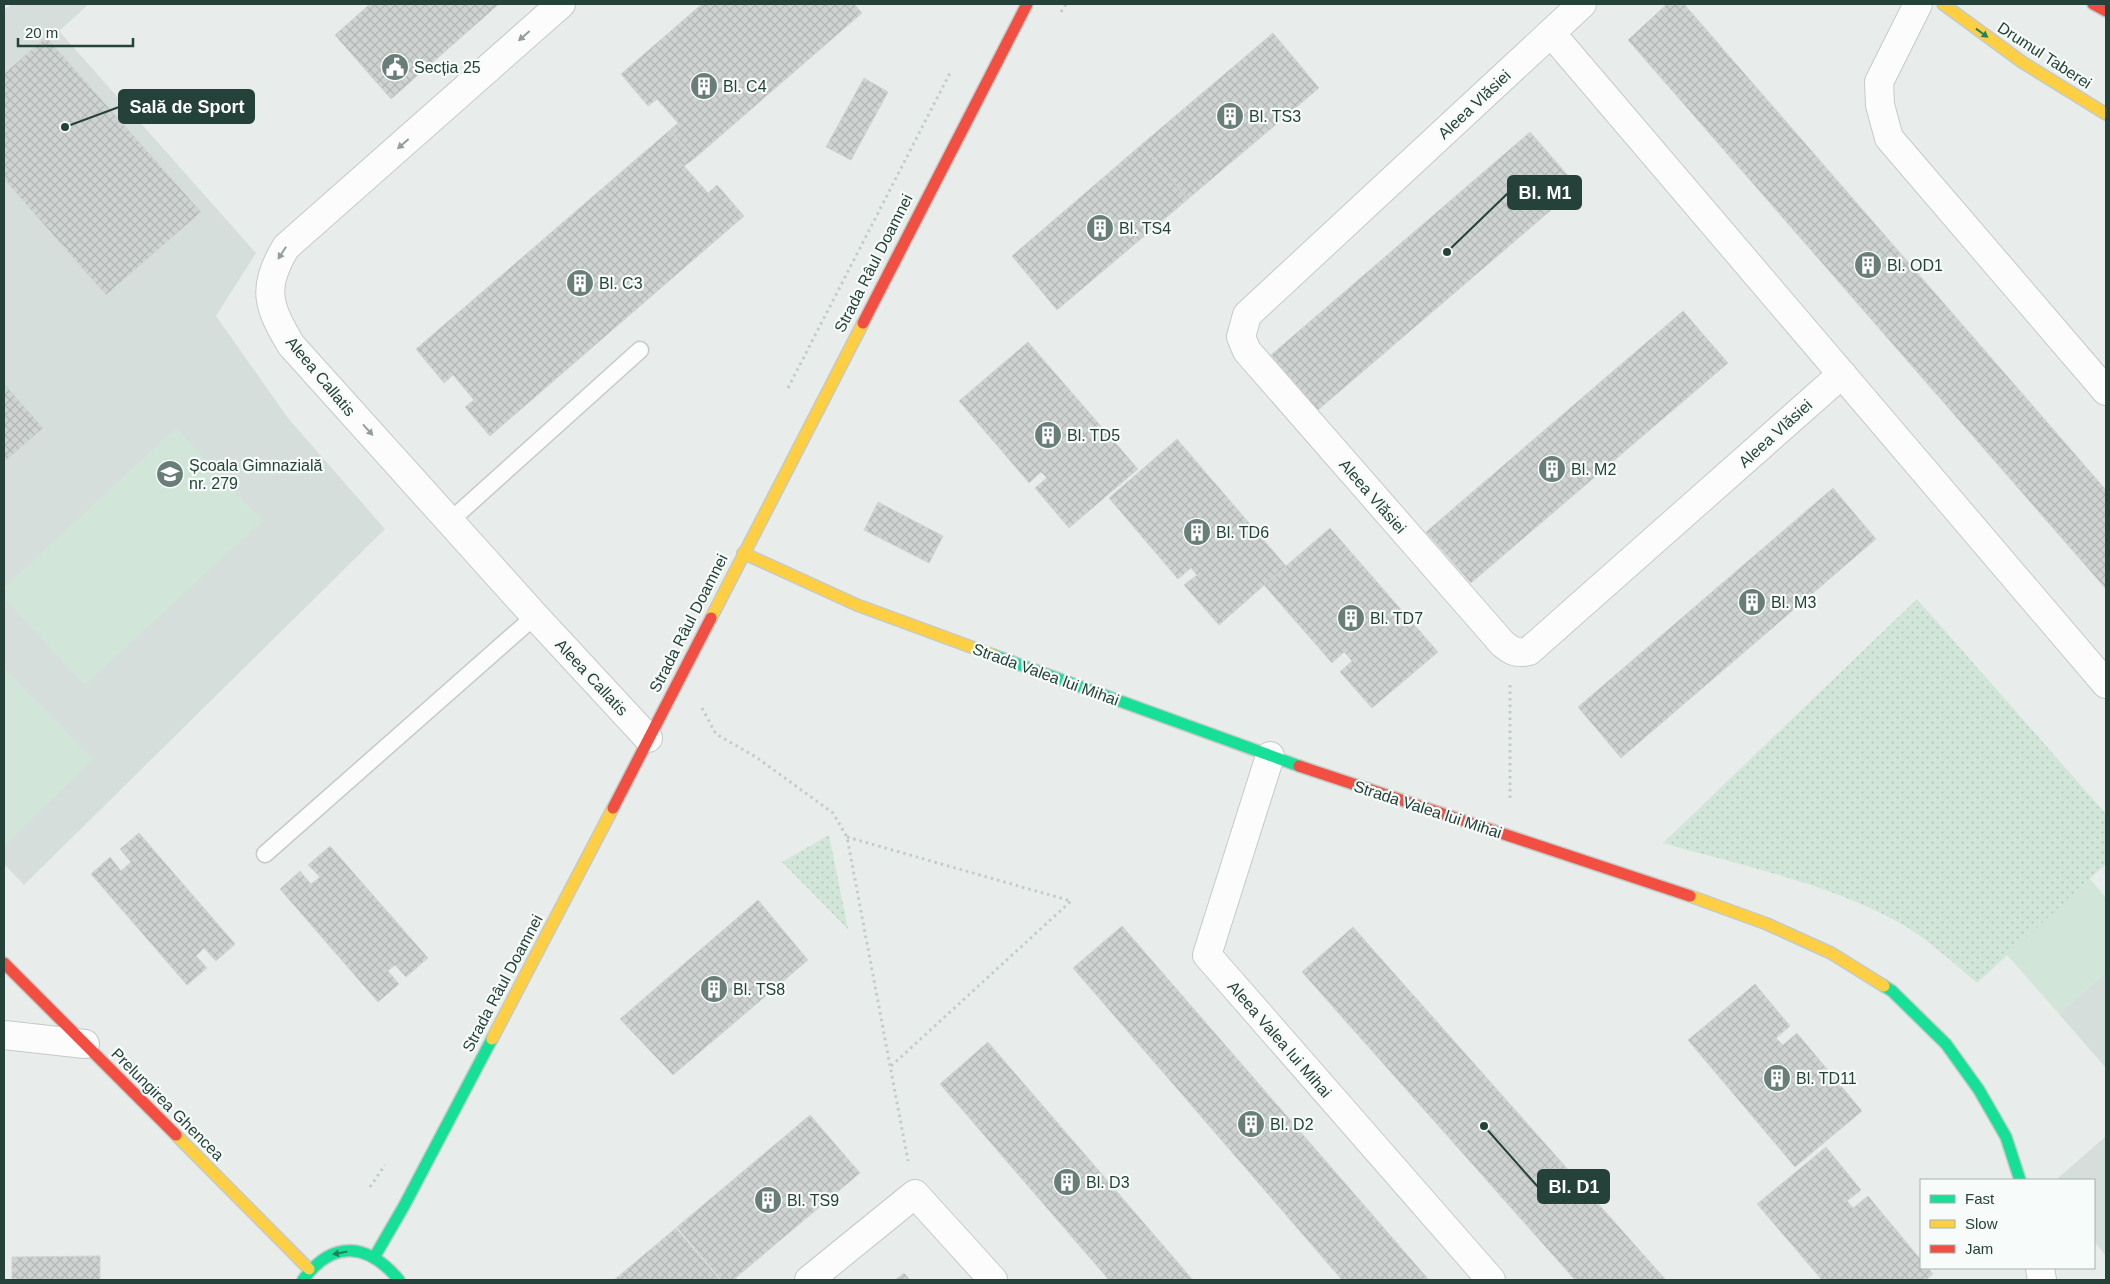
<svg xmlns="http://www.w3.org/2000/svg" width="2110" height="1284" font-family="Arial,sans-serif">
	<defs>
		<pattern id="park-dots" width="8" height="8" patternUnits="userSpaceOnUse" patternTransform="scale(1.25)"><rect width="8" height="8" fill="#d1e6d8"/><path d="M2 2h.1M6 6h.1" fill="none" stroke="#b3c6ba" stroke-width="1.8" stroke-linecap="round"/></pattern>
		<pattern id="building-cross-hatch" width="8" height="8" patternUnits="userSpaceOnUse" patternTransform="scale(1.25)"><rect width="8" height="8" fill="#cfd4d2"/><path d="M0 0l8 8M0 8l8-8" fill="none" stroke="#b2b7b5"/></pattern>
	</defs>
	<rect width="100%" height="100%" fill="#e8edeb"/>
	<g fill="#d6dedb">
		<polygon points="12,4 89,4 59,31 256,253 216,316 288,418 385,529 24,885 4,864 4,10"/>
		<polygon points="2106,972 2106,1068 2059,1014"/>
		<polygon points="2106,1136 2106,1256 2094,1241 2094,1180 2056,1180"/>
	</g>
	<g fill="#d1e6d8">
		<polygon points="176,428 262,521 85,685 4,598 4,588"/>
		<polygon points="4,668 93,759 4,847"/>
		<polygon points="2090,879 2106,898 2106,972 2059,1014 2006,954"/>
	</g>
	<g fill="url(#park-dots)">
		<path d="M1917,599L2106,814V864L1977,983C1952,962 1927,938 1898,922C1825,882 1742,866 1663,843Z"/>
		<polygon points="829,835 848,929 782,862"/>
	</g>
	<g fill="url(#building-cross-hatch)" stroke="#d1d6d4">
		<polygon points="370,4 499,4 391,99 335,35"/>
		<polygon points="702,4 854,4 862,13 695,158 670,130 678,123 657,99 648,106 621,74"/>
		<polygon points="1667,4 1684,4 2106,490 2106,589 1628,40"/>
		<polygon points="1273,33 1319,88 1188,199 1141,145"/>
		<polygon points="46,37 201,212 106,295 4,179 4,74"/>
		<polygon points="864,78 888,92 851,160 826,147"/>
		<polygon points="670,130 695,158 684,166 708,193 717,185 744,216 490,436 465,407 474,400 453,375 444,383 416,349"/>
		<polygon points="1530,132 1578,187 1318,410 1271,355"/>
		<polygon points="1141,145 1188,199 1057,310 1012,256"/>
		<polygon points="1683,311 1728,363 1471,583 1426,532"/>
		<polygon points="1028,342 1138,469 1069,528 1035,488 1047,478 1041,472 1029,483 959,401"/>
		<polygon points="5,385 43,428 4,462 4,386"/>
		<polygon points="1177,439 1286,566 1219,625 1184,585 1197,575 1191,568 1178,579 1109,498"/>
		<polygon points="1833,488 1876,539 1621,758 1578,707"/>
		<polygon points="878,502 943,536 929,563 864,530"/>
		<polygon points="1330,528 1438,652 1372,708 1340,672 1352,661 1344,652 1332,663 1264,585"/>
		<polygon points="139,833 235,944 216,961 204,948 196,956 207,968 187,985 91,874 110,857 121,871 131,862 120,849"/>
		<polygon points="330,846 428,958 406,977 395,965 388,971 399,984 378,1002 280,889 300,871 311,884 320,877 308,865"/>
		<polygon points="758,900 808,960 673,1075 620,1019"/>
		<polygon points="1122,926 1429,1280 1342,1280 1073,968"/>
		<polygon points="1353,927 1666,1280 1575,1280 1302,972"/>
		<polygon points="1755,984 1790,1026 1776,1038 1783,1045 1797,1033 1862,1111 1795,1167 1688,1040"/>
		<polygon points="988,1042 1193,1280 1109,1280 940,1084"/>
		<polygon points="810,1115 860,1173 733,1280 721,1280 677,1227"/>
		<polygon points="1826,1147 1861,1190 1847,1201 1853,1208 1868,1196 1921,1260 1921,1268 1928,1268 1933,1274 1926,1280 1822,1280 1757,1204"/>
		<polygon points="676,1228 720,1280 614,1280"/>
		<polygon points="100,1256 100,1280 12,1280 12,1257"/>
		<polygon points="904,1273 910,1280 895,1280"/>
	</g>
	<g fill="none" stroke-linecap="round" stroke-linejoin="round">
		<g stroke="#c5cac8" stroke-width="19">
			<g id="lane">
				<polyline points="450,521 640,350"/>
				<polyline points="265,854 535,616"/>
			</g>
		</g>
		<g stroke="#c5cac8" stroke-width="30">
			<g id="street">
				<path d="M561,4L286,247C261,288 268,306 291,345L535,616L648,738"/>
				<path d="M1582,4L1247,315L1241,337L1247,351L1502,643C1511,651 1517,654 1529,651L1842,374"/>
				<polyline points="1918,4 1879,82 1880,105 1889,138 2106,391"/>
				<polyline points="1551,33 2106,684"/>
				<polyline points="1270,756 1207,955 1491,1280"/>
				<polyline points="4,1035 85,1044"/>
				<polyline points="2040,1268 2042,1280"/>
				<polyline points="809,1280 915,1194 993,1280"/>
			</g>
		</g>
		<g stroke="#c3cbc8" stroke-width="14">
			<g id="fast">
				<polyline points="993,655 1299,766"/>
				<polyline points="1884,986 1892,991 1946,1044 1979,1090 2006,1137 2020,1180"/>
				<polyline points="375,1256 404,1206 492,1039"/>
				<path d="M303,1280C333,1239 368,1243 399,1280"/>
			</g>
		</g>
		<g stroke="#c3cbc8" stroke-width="14">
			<g id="slow">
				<polyline points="1943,4 2022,62 2106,114"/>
				<polyline points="743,553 857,605 993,655"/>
				<polyline points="711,618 863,323"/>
				<polyline points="1690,896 1767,924 1831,953 1884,986"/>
				<polyline points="492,1039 613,808"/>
				<polyline points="176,1135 309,1269"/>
			</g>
		</g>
		<g stroke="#c3cbc8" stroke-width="14">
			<g id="jam">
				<polyline points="2093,4 2106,11"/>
				<polyline points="863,323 1027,4"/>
				<polyline points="1299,766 1690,896"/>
				<polyline points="613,808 711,618"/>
				<polyline points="4,963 176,1135"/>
			</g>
		</g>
		<g stroke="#c3ccca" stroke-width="3" stroke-dasharray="2.5 4" stroke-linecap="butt">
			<polyline points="1061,12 1066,4"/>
			<polyline points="788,388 950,73"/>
			<polyline points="1510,685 1510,802"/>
			<polyline points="702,708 716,734 756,757 833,813 847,837 908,1161"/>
			<polyline points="847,837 1071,901 889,1068"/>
			<polyline points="370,1187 385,1165"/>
		</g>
		<use href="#lane" stroke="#fcfcfc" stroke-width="16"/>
		<use href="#street" stroke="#fcfcfc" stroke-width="28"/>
		<use href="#fast" stroke="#16e098" stroke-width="11"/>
		<use href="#slow" stroke="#ffcf43" stroke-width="11"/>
		<use href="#jam" stroke="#f24e42" stroke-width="11"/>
	</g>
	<defs><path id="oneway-solid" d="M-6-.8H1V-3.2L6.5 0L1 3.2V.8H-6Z" transform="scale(1.25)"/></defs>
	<g fill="#1e8160">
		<use href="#oneway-solid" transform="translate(1982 33) rotate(36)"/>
		<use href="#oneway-solid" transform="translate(340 1253) rotate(169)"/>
	</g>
	<g fill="#909f9b">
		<use href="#oneway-solid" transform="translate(524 36) rotate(139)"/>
		<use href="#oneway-solid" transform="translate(403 144) rotate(139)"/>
		<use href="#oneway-solid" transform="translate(282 253) rotate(123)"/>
		<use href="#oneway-solid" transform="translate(368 430) rotate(48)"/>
	</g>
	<defs>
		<g id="civic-disc" transform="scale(1.4375)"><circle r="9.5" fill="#697e78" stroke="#f7fbf9"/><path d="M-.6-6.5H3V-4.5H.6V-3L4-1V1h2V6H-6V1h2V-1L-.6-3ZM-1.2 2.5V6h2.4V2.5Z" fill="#fff"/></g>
		<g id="building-disc" transform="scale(1.4375)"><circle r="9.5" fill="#697e78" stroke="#f7fbf9"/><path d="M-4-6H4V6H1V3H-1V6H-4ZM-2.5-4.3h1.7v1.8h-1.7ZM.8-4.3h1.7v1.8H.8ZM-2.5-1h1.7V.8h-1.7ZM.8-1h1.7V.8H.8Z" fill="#fff"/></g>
		<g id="school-disc" transform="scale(1.4375)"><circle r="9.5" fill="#697e78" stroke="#f7fbf9"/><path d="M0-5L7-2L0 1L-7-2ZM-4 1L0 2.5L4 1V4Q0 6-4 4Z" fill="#fff"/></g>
	</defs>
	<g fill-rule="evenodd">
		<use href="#civic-disc" x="395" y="67"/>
		<use href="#building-disc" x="704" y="86"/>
		<use href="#building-disc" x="1230" y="116"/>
		<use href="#building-disc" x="1100" y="228"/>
		<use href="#building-disc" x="1868" y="265"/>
		<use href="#building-disc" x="580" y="283"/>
		<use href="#building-disc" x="1048" y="435"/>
		<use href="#building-disc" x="1552" y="469"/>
		<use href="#school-disc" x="170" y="474"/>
		<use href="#building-disc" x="1197" y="532"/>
		<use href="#building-disc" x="1752" y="602"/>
		<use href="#building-disc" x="1351" y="618"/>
		<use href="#building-disc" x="714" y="989"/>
		<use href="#building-disc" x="1777" y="1078"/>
		<use href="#building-disc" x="1251" y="1124"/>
		<use href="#building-disc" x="1067" y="1182"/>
		<use href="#building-disc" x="768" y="1200"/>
	</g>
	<g text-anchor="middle" stroke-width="4.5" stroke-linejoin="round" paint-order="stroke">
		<g font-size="16" fill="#24423a" stroke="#f7fbf9">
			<text transform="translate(2045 55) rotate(33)" y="6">Drumul Taberei</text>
			<text transform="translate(1474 104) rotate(-43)" y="6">Aleea Vlăsiei</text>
			<text transform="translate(873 263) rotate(-63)" y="6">Strada Râul Doamnei</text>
			<text transform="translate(321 376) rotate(50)" y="6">Aleea Callatis</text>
			<text transform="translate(1775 433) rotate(-42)" y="6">Aleea Vlăsiei</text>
			<text transform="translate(1373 496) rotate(49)" y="6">Aleea Vlăsiei</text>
			<text transform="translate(688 623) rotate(-63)" y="6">Strada Râul Doamnei</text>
			<text transform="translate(1046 674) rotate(20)" y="6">Strada Valea lui Mihai</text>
			<text transform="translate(592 677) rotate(47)" y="6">Aleea Callatis</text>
			<text transform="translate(1428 809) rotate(18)" y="6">Strada Valea lui Mihai</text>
			<text transform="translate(502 983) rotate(-62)" y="6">Strada Râul Doamnei</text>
			<text transform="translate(1280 1039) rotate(49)" y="6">Aleea Valea lui Mihai</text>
			<text transform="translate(168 1104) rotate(45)" y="6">Prelungirea Ghencea</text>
		</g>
		<g font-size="16" fill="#24423a" stroke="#f7fbf9" text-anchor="start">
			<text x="414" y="73">Secția 25</text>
			<text x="723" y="92">Bl. C4</text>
			<text x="1249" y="122">Bl. TS3</text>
			<text x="1119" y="234">Bl. TS4</text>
			<text x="1887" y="271">Bl. OD1</text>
			<text x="599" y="289">Bl. C3</text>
			<text x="1067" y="441">Bl. TD5</text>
			<text x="189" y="471">Școala Gimnazială<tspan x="189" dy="18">nr. 279</tspan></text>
			<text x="1571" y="475">Bl. M2</text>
			<text x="1216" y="538">Bl. TD6</text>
			<text x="1771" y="608">Bl. M3</text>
			<text x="1370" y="624">Bl. TD7</text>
			<text x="733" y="995">Bl. TS8</text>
			<text x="1796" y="1084">Bl. TD11</text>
			<text x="1270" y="1130">Bl. D2</text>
			<text x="1086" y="1188">Bl. D3</text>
			<text x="787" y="1206">Bl. TS9</text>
		</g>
	</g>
	<path fill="none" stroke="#24423a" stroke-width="2" d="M65 127L119 107M1447 252L1508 193M1484 1126L1538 1187"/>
	<g fill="#24423a" stroke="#f7fbf9" stroke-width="2">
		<circle cx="65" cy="127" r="5"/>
		<circle cx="1447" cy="252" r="5"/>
		<circle cx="1484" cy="1126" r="5"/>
	</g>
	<g fill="#24423a" stroke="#24423a" stroke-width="2">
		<rect x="119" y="90" width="135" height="33" rx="5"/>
		<rect x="1508" y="176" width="73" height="33" rx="5"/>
		<rect x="1538" y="1170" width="71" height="33" rx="5"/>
	</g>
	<g font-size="18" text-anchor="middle" font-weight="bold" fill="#fff">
		<text x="187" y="113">Sală de Sport</text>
		<text x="1545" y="199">Bl. M1</text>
		<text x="1574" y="1193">Bl. D1</text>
	</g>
	<rect width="2110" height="1284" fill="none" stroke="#24423a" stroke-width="10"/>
	<rect x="1920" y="1179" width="175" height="90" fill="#f7fbf9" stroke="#a3b1ad"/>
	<rect x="1930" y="1195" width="25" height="8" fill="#16e098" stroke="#a3b1ad"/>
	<text x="1965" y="1204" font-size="15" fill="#24423a">Fast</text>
	<rect x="1930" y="1220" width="25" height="8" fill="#ffcf43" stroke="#a3b1ad"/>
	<text x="1965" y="1229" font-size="15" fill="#24423a">Slow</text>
	<rect x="1930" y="1245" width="25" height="8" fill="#f24e42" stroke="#a3b1ad"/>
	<text x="1965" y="1254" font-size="15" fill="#24423a">Jam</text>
	<path d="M18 38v8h115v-8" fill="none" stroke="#24423a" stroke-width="2.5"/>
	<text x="25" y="38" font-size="15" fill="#24423a" stroke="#f7fbf9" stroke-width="4" paint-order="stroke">20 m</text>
</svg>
